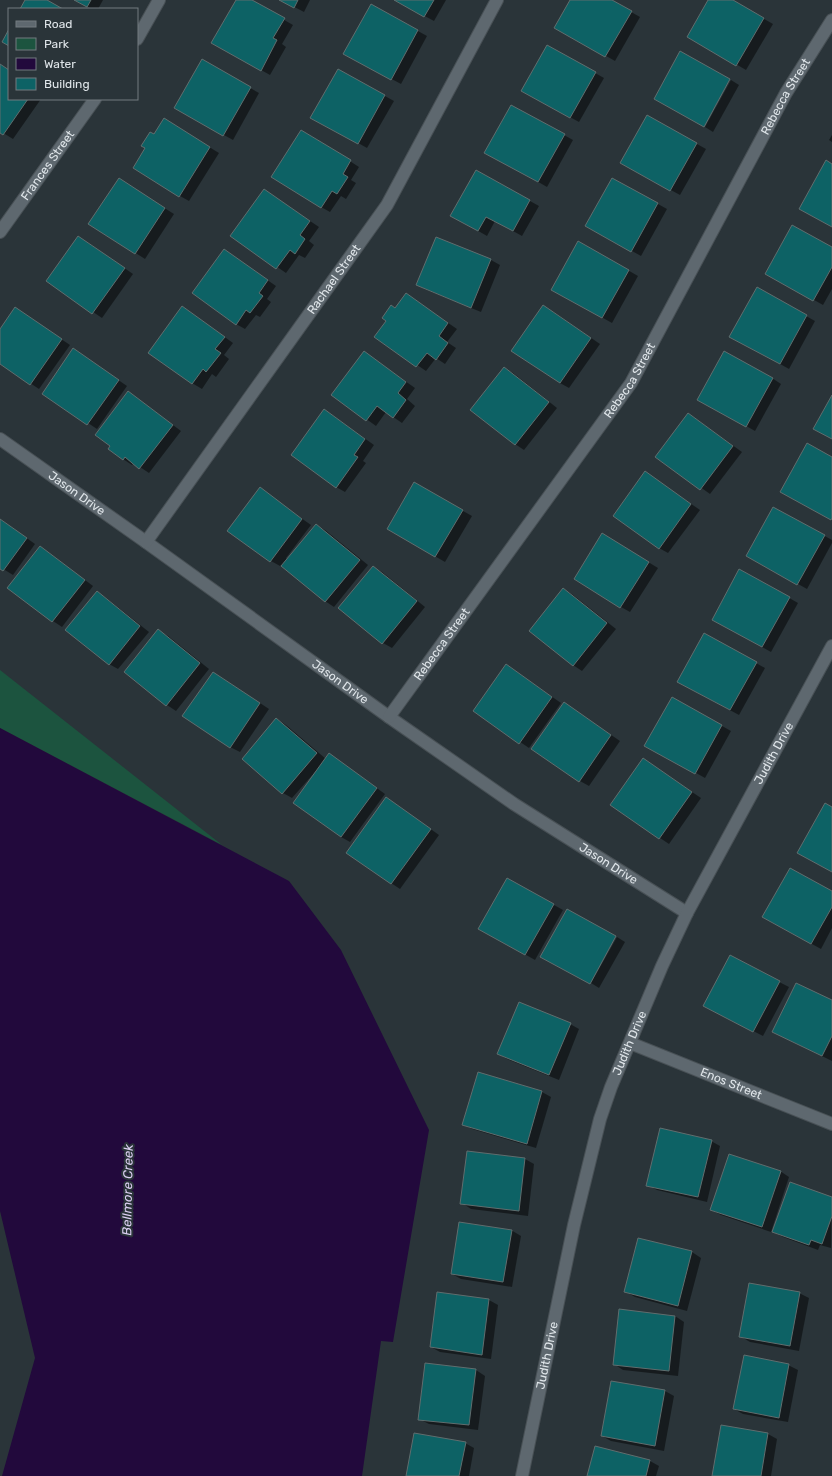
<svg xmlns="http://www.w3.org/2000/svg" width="832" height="1476" font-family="Rubik,sans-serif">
	<rect width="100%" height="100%" fill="#2a3439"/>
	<polygon fill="#1c543f" points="0,670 222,845 0,728"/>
	<polygon fill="#22093c" points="0,728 289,881 341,950 429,1130 393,1342 381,1341 362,1476 2,1476 35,1358 0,1211"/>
	<g fill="#0007">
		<polygon points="75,0 103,0 98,9 92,9"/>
		<polygon points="237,0 249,0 293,25 282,44 286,47 270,75 213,43"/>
		<polygon points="281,0 310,0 304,12"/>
		<polygon points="395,0 446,0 434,21"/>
		<polygon points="571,0 610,0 640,17 615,61 555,27"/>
		<polygon points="709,0 731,0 773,24 746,70 688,36"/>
		<polygon points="371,5 427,36 401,84 354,59"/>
		<polygon points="547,46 604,78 579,122 522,91"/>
		<polygon points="202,61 259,93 233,140 175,108"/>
		<polygon points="0,64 9,70 9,99 41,99 13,139 0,131"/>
		<polygon points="338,70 394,101 367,148 312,117"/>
		<polygon points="731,80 739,85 713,132 705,127"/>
		<polygon points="647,116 706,149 680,195 621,163"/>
		<polygon points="173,125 219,153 189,201 180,196 154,136"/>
		<polygon points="564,135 573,140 547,187 486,152"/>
		<polygon points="832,135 832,142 829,140"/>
		<polygon points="311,136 359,167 351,180 356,183 346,199 341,196 330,212 321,207"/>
		<polygon points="476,171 539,206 522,236 495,221 487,236 461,221"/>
		<polygon points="613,179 667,209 641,256 587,226"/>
		<polygon points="128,185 174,214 145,259 90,224"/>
		<polygon points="264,190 319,227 309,241 314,245 305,258 299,255 286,273 232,236"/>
		<polygon points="437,238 491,260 500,265 481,312 427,290 418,285"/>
		<polygon points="87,242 133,274 102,318 47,281"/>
		<polygon points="579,242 638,276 612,323 562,295"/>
		<polygon points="832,248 832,289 823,305 766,273"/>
		<polygon points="224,250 276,286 267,299 271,302 260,317 256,315 245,329 236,324"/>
		<polygon points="406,294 457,329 447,342 456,348 445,364 436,358 426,371 376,337"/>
		<polygon points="183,307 233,343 224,355 229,359 216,377 212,374 202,389 192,383"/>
		<polygon points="552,311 600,344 569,388 560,383"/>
		<polygon points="24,314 70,345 39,389 0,363 0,330"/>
		<polygon points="806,316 815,321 789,369 731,336"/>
		<polygon points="364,352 415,388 407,399 415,406 402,423 386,412 376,426 333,395"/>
		<polygon points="82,355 127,386 97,429 43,393"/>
		<polygon points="504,368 513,373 557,408 524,450 515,444"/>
		<polygon points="772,378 781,384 755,431 699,399"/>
		<polygon points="128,393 137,398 181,431 149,473 134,463 132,465 123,459"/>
		<polygon points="325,410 374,445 363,461 366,463 345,492 336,487"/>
		<polygon points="689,414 742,452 710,494 657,456"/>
		<polygon points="645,472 700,510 668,553 659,548"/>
		<polygon points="415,484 472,516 445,562 388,529"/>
		<polygon points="260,489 311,525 286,558 287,559 316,525 325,530 368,565 334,607 325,601 281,565 280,566 271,561 229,531"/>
		<polygon points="774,508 832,540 832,543 807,589 748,556"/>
		<polygon points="0,519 35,544 13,575 0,567"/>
		<polygon points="612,540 658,568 630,612 621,607"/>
		<polygon points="40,547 49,553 93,586 62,627 53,621 9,588"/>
		<polygon points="373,567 382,572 425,607 392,648 383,643 339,608"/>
		<polygon points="740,570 798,603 771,652 713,619"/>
		<polygon points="564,589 573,595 616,629 582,671 573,665"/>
		<polygon points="97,592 106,598 149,632 118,669 109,664"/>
		<polygon points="159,631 168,636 209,669 176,711 167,705 125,672"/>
		<polygon points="704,634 765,668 739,715 687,687"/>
		<polygon points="515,671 561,703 529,748 474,711"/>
		<polygon points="222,678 269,709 240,752 230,747"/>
		<polygon points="672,698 731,731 705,778 646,745"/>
		<polygon points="573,709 620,741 589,786 580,781"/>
		<polygon points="277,719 286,725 326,759 338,760 385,794 350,842 341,837 315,772 292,798 283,793 243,759"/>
		<polygon points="652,765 701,798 669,844 611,805"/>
		<polygon points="387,798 439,835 400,889 391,883"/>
		<polygon points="508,879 563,910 535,960 480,929"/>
		<polygon points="832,893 832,928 821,949 772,922"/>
		<polygon points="617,937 625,942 599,988 591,983"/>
		<polygon points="730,957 789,987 763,1036 714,1011"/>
		<polygon points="832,1001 832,1061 773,1032"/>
		<polygon points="570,1024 579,1029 559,1080 507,1059 498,1054"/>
		<polygon points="478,1073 542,1092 551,1097 536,1148 472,1129 463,1124"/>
		<polygon points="711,1141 720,1146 707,1202 657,1190 647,1185"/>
		<polygon points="468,1152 525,1159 534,1164 528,1216 471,1209 462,1203"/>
		<polygon points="780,1171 789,1177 771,1232 721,1215 711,1210"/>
		<polygon points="832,1198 831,1248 820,1245 818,1250 783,1237 773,1232"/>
		<polygon points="511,1230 521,1236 512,1287 461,1279 452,1274"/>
		<polygon points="692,1252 701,1258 687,1311 635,1297 626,1292"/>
		<polygon points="438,1293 489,1300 498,1305 491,1359 440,1352 431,1347"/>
		<polygon points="799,1293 809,1298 799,1351 750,1342 740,1336"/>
		<polygon points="675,1316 684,1322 678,1376 623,1370 614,1364"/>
		<polygon points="788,1365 798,1370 788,1422 743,1414 734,1409"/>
		<polygon points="476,1370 485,1376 478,1430 429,1424 419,1419"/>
		<polygon points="665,1391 674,1396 664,1451 611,1441 602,1436"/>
		<polygon points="722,1426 768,1434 777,1439 771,1476 713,1476"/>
		<polygon points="465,1443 474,1448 469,1476 407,1476"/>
		<polygon points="650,1461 659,1466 656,1476 588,1476"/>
	</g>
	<g fill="#0d6265" stroke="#606d6e">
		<polygon points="25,0 47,0 63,9 20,9"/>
		<polygon points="74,0 91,0 87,7"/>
		<polygon points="236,0 252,0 285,18 273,38 277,40 261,71 211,43"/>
		<polygon points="279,0 298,0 294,8"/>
		<polygon points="394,0 434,0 424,17"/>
		<polygon points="570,0 612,0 632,11 605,57 554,28"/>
		<polygon points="708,0 733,0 764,18 736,66 687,37"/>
		<polygon points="371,4 418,30 391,80 343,54"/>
		<polygon points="9,29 9,46 2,42"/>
		<polygon points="547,45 596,72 570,118 521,91"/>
		<polygon points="680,51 730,79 704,127 654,99"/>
		<polygon points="202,59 251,87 223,136 174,108"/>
		<polygon points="0,64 9,70 9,99 28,99 3,135 0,133"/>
		<polygon points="338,69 385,95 358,144 310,118"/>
		<polygon points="511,105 565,134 538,182 484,153"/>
		<polygon points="647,115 697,143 670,191 620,163"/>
		<polygon points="164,118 210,147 179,197 133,168 145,148 141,146 150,132 154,134"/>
		<polygon points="301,130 351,160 343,174 348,177 337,194 332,191 321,208 271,177"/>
		<polygon points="826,160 832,164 832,227 799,209"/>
		<polygon points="476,170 530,200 513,231 486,217 478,231 450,216"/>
		<polygon points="119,178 165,208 135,254 88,224"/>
		<polygon points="612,178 658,203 631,252 585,226"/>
		<polygon points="264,189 310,221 300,235 305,239 295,254 290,250 276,269 230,236"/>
		<polygon points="792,225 832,247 832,267 813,301 765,274"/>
		<polygon points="78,236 125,268 92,314 46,281"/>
		<polygon points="436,237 491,259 471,308 416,285"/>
		<polygon points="578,241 629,270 602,318 551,290"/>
		<polygon points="224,249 268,280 259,293 263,296 250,313 246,310 236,325 192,293"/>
		<polygon points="757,287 807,315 780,364 729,337"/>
		<polygon points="406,293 448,323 439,336 448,343 436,360 427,353 416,367 374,337 386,321 382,318 391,305 395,308"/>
		<polygon points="543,305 591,338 560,383 511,351"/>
		<polygon points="182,306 225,337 215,349 221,353 206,372 203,369 192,384 148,353"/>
		<polygon points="15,307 62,339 30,385 0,364 0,329"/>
		<polygon points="73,348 119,380 87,425 42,394"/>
		<polygon points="364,351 406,382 398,393 406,400 393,418 377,406 366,421 331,395"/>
		<polygon points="724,351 773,378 746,427 697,400"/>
		<polygon points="504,367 549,402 515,445 470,410"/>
		<polygon points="128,391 173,425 139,469 125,457 123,460 108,449 110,446 95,435"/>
		<polygon points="832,395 832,439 813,429"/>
		<polygon points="324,409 365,439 354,455 358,457 336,488 291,455"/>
		<polygon points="688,413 733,446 700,490 655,457"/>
		<polygon points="807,443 832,457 832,518 831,520 780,492"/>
		<polygon points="645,471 691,504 659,549 613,516"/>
		<polygon points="414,482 463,510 435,557 387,529"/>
		<polygon points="260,487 302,519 270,562 227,531"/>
		<polygon points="773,507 825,535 797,585 746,556"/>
		<polygon points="0,519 27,538 3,571 0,569"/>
		<polygon points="316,524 360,560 325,602 281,566"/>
		<polygon points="602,533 649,562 620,608 574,579"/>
		<polygon points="40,546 85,580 52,622 7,588"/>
		<polygon points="373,566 417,601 382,644 338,608"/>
		<polygon points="739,569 790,597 762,647 712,620"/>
		<polygon points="563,588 607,623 573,666 529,631"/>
		<polygon points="97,591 140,626 109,665 65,630"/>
		<polygon points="158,629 200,663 166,706 124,672"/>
		<polygon points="704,633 757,662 730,710 677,682"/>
		<polygon points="506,664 552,697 519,744 473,711"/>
		<polygon points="213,672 260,703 230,748 182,716"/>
		<polygon points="672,697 722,725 695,774 644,746"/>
		<polygon points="564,702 611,735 579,782 531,749"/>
		<polygon points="276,718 317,753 282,794 242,759"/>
		<polygon points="329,753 377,788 341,837 293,803"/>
		<polygon points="643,758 692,792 659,839 610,805"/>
		<polygon points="386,797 431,829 391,884 346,853"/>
		<polygon points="825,803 832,807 832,872 797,853"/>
		<polygon points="790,868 832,891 832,907 811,944 762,917"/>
		<polygon points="507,878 554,904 525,955 478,929"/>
		<polygon points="567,909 616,936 590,984 540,957"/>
		<polygon points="730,955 780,981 753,1032 703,1006"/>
		<polygon points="796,983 832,1000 832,1036 822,1056 772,1032"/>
		<polygon points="519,1002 571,1023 549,1075 497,1054"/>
		<polygon points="478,1072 542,1091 527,1144 462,1125"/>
		<polygon points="660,1128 712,1140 698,1197 646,1186"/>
		<polygon points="467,1151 525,1158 519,1211 460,1204"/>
		<polygon points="729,1154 781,1171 762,1227 710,1210"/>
		<polygon points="790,1182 832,1197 832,1216 822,1244 811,1240 809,1245 772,1232"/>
		<polygon points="459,1222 512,1230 503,1282 451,1274"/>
		<polygon points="638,1238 692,1251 678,1306 624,1292"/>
		<polygon points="749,1283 800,1292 790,1346 739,1337"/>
		<polygon points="437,1292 489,1299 482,1355 430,1347"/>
		<polygon points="619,1309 675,1316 669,1371 613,1365"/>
		<polygon points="744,1355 789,1364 779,1418 733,1409"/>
		<polygon points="425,1363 476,1369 469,1425 418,1420"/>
		<polygon points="611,1381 665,1390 655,1446 601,1436"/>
		<polygon points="721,1425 768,1433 761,1476 712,1476"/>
		<polygon points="414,1433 466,1442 459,1476 406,1476"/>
		<polygon points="595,1446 650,1460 646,1476 587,1476"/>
	</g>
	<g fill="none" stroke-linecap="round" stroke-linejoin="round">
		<g stroke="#485055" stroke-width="14">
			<g id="street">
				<polyline points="137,39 159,0"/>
				<path id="s1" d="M0,232L95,99"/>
				<path id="s2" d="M0,439L146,542L389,717L514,804L687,913"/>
				<path id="s3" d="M146,542L387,205L497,0"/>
				<path id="s4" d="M389,717L631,383L786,93L832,20"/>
				<path id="s5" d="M630,1043L832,1124"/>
				<path id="s6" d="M522,1476L574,1225L600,1119L611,1087L662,966L687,913L832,646"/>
			</g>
		</g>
		<use href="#street" stroke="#5e686f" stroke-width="12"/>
	</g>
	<g text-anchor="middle" stroke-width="4" stroke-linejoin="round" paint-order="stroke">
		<g font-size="12" fill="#e0e6ea" stroke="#2a3439">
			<text dy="4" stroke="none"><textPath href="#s4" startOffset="738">Rebecca Street</textPath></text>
			<text dy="4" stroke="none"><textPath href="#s1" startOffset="82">Frances Street</textPath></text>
			<text dy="4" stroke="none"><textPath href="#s3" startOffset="323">Rachael Street</textPath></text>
			<text dy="4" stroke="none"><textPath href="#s4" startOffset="414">Rebecca Street</textPath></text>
			<text dy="4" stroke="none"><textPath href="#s2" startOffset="94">Jason Drive</textPath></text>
			<text dy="4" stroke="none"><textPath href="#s4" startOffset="90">Rebecca Street</textPath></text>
			<text dy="4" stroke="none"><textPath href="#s2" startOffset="418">Jason Drive</textPath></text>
			<text dy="4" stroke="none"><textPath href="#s6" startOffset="771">Judith Drive</textPath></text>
			<text dy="4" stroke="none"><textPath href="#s2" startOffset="742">Jason Drive</textPath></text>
			<text dy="4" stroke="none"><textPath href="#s6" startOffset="447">Judith Drive</textPath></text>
			<text dy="4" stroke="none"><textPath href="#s5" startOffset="109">Enos Street</textPath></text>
			<text dy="4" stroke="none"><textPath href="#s6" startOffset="123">Judith Drive</textPath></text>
		</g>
		<g font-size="13" font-style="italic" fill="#dccff2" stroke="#2a3439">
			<text transform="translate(127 1190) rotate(-89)" y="5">Bellmore Creek</text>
		</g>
	</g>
	<rect x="8" y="8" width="130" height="92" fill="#2a3439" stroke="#737b80"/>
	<rect x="16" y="21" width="20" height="6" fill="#5e686f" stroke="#737b80"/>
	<text x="44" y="28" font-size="12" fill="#e0e6ea">Road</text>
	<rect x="16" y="38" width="20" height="12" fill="#1c543f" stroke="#737b80"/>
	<text x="44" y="48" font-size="12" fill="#e0e6ea">Park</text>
	<rect x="16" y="58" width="20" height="12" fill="#22093c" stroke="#737b80"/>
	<text x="44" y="68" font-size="12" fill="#e0e6ea">Water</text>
	<rect x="16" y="78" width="20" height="12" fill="#0d6265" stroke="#737b80"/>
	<text x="44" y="88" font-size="12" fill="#e0e6ea">Building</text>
</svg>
